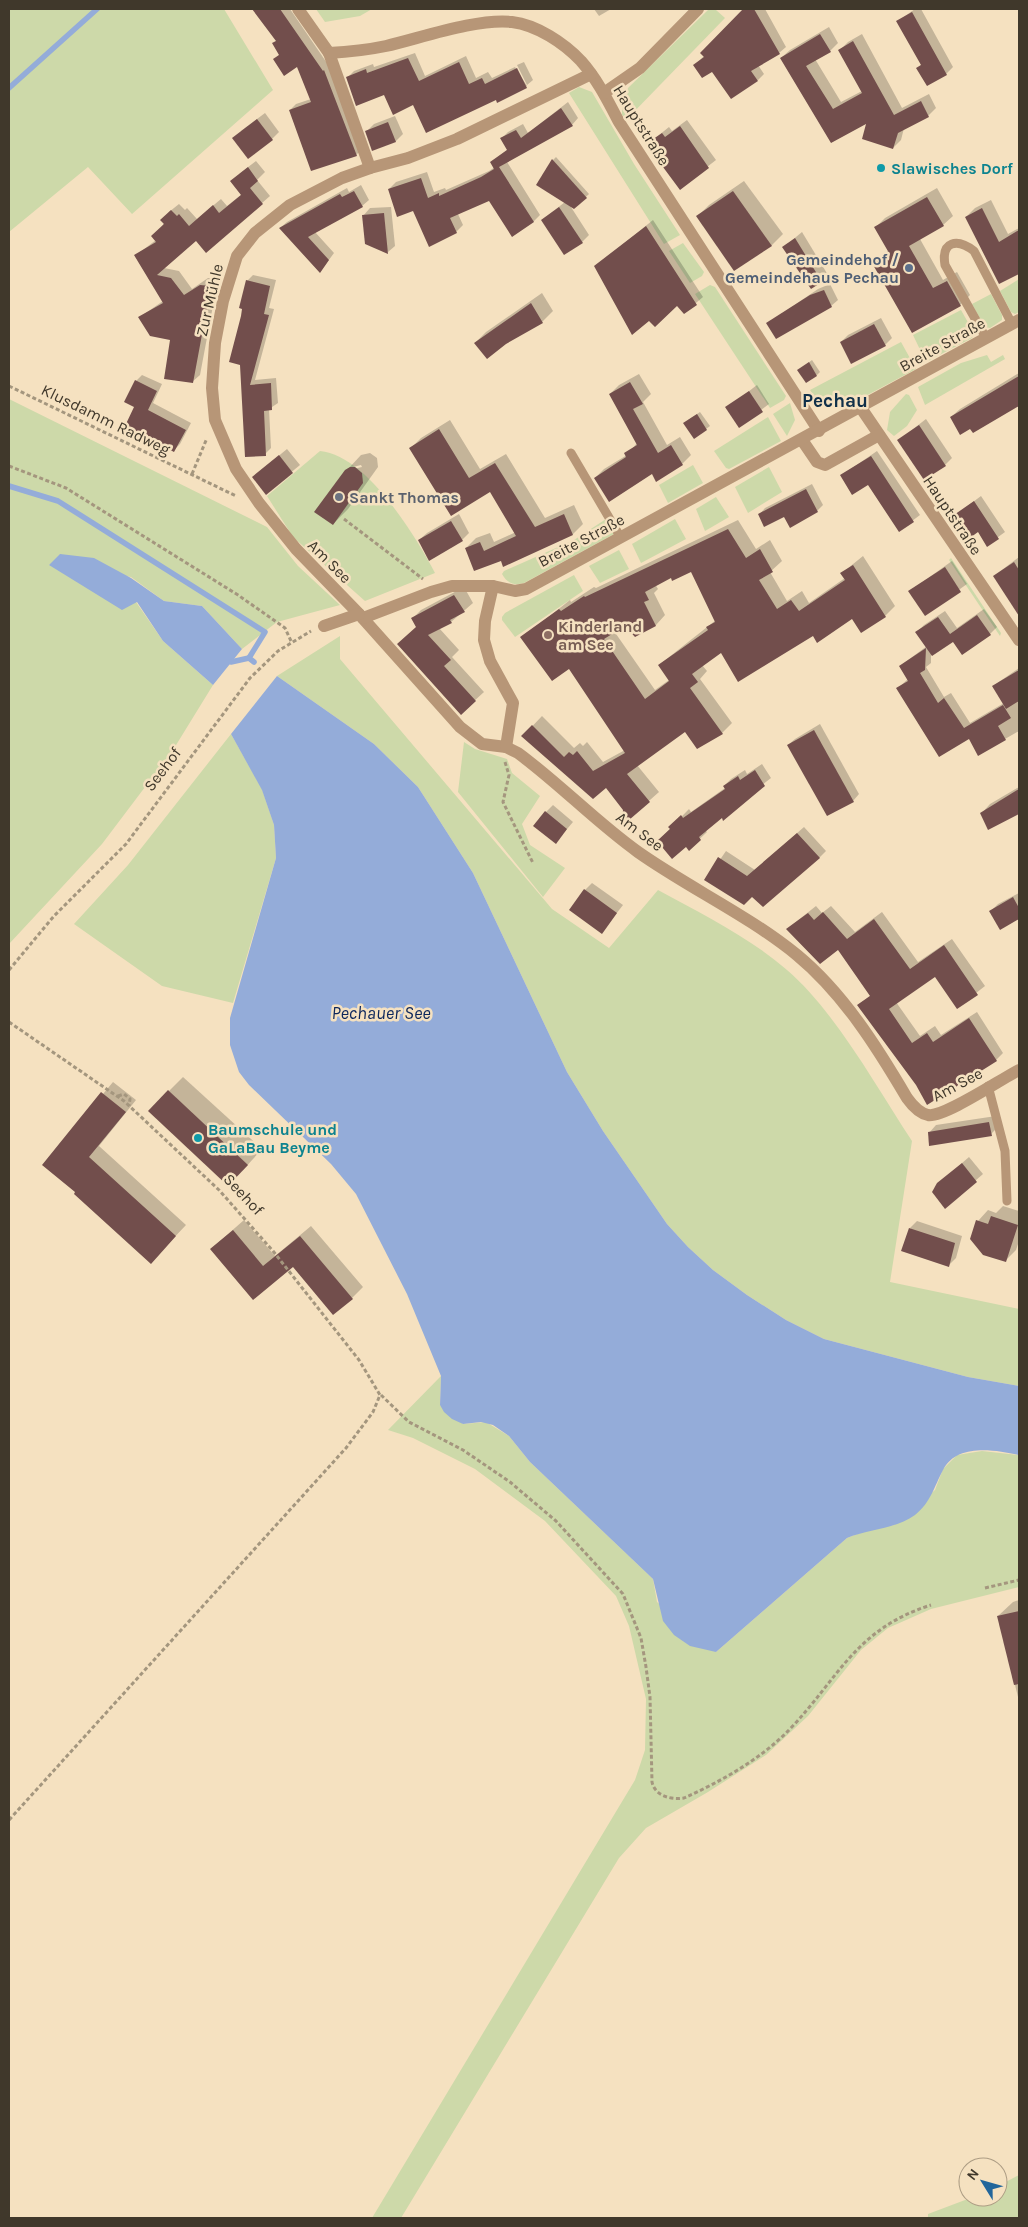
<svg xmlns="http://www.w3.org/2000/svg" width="1028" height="2227" font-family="Karla,sans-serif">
	<rect width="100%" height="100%" fill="#f5e1c0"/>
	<g fill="#cdd9a9">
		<polygon points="9,9 224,9 273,90 132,214 88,167 9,232"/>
		<polygon points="316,9 372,9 360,16 325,22"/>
		<polygon points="708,10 716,10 725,18 627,119 622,115 622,105 628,88"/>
		<polygon points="579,87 592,92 634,164 680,235 664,244 569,93"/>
		<polygon points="683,243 704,272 702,276 690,283 669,251"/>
		<polygon points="1019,279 1019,312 1015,314 1011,312 1000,291"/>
		<polygon points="710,285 715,287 786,396 784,400 770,408 695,294"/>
		<polygon points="991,294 1002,315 1002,320 990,328 985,327 972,304"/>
		<polygon points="961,310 974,333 972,338 928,361 925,360 913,335"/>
		<path d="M901,342L916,369L847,406L843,402C829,406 818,403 810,390Z"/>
		<polygon points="987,355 991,362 1003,355 1005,359 925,405 918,387 961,363"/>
		<polygon points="906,394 909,395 917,410 907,426 894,436 887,430 890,412"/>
		<polygon points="9,399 267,527 298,566 340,605 277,622 242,649 202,606 164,601 131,577 49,564 87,587 136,602 163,641 213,685 173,750 102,844 9,944"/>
		<polygon points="790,403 795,420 787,436 773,414"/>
		<polygon points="768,417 781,441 729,469 726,468 714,451"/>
		<path d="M320,451C366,455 415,535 435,573L365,601L293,537L267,496Z"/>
		<polygon points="693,465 703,483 668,503 659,485"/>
		<polygon points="769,467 782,492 748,513 735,487"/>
		<polygon points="716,497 729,517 705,531 696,509"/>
		<path d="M606,519L614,534L524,583C514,586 507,583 502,574L504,571L574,540Z"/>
		<polygon points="675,519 686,539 641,563 632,544"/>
		<polygon points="619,550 629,569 600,583 589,566"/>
		<polygon points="951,558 1001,633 1000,636 949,560"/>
		<polygon points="574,575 583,591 515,637 502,620 502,617 505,613"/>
		<path d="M340,636V659L552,909L609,948L658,890C702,914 749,937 787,970C835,1011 877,1088 912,1141L890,1282L1019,1309V1386L968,1377L824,1339L786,1320L747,1295L713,1270L688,1247L667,1224L645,1192L603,1131L567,1072L473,873L418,787L374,744L277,676Z"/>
		<polygon points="231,734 262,789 274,825 276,858 233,1003 162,986 74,924 128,865"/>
		<polygon points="464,742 475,749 507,759 512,773 540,796 522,824 530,845 565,868 543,897 458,792"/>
		<polygon points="441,1376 440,1405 463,1424 486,1422 509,1436 530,1462 653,1579 657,1602 716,1652 847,1538 870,1529 894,1525 935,1490 943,1469 957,1455 982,1451 1019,1455 1019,1587 931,1609 888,1628 861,1650 808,1716 766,1755 708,1792 646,1828 619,1858 401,2218 372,2218 635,1780 645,1750 646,1699 629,1626 616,1596 545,1521 475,1469 413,1438 388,1430"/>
		<polygon points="1019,2175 1019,2218 928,2218 928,2214 973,2197 998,2197 998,2186"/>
	</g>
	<g fill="#94acd9">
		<polygon points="60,554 94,558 131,578 164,601 202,606 242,649 213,685 163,641 137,602 122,610 49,565"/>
		<path d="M277,676L374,744L418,787L473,873L567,1072L603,1131L645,1192L667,1224L688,1247L713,1270L747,1295L786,1320L824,1339L968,1377L1019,1386V1455C995,1450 957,1443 943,1470C934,1487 931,1502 915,1515C896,1529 868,1529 847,1538L716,1652L690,1646L674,1635L663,1621L653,1579L530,1462L509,1436L493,1425L481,1422L463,1424L452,1419L444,1412L440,1405L441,1376L407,1294L356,1194L331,1164L249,1085L239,1072L230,1045V1018L276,858L274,825L262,790L231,734Z"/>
	</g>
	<g fill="#0003" fill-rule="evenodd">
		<polygon points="263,9 290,9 329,66 362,149 356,155 290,110 296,104 311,99 298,66 275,59 280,54 274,43 277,40 258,14"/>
		<polygon points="594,9 611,9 599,16"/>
		<polygon points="745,9 765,9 786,47 779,53 758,65 764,74 758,80 695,65 704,56 702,53"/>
		<polygon points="915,9 921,9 953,67 946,74 918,68 922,64 898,21"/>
		<polygon points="829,27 838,43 830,51 815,59 841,102 862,91 840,50 848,42 862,34 902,108 929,94 936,108 928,116 904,128 901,140 893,148 868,122 832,142 781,58 790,50"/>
		<polygon points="415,53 425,76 466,56 476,78 488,72 492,78 515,67 527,86 497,101 496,99 414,103 348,77 354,71 373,64 374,67"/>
		<polygon points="524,62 533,80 527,85 517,65"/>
		<polygon points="568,102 578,118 572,125 507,162 540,215 533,222 490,199 458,214 463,225 456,232 413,210 389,189 396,182 427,172 434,192 445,188 446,190 489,171 495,167 492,162 508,149 501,139 508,132 523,124 528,133"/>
		<polygon points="265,113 279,132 272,139 241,131"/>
		<polygon points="395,116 403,134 396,141 373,149 367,131 374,124"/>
		<polygon points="687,120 716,160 680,188 648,144 669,127 672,131"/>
		<polygon points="556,157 589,194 574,208 569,204 589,235 582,242 542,220 565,202 553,160"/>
		<polygon points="256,161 265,172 257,180 270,196 262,203 196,240 164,268 179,271 192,289 208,278 218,279 200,375 192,382 171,339 140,317 163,301 135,256 156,240 169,212 179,204 185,210 187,208 197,219 221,199 227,206 242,194 239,174"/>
		<polygon points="744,181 783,234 772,245 734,269 698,216 709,205"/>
		<polygon points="361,185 369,200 362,206 315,232 334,253 320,272 280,228 287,222 347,188 349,192"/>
		<polygon points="937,188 953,216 943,225 920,239 943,280 957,272 970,295 960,305 874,263 889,250 876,227 885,218"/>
		<polygon points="991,200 1008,234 1019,228 1019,271 999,282 966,217 975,208"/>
		<polygon points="391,207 395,246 388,252 363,216 370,208"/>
		<polygon points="653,220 703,297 684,313 678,304 596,266"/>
		<polygon points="802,232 828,275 821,281 784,247"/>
		<polygon points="253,275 276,280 269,308 274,309 255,380 276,378 278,403 269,409 271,448 265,454 246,455 243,316 247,281"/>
		<polygon points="830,284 838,300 831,306 768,323 818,289"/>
		<polygon points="542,293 553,311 542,322 475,343 486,332"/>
		<polygon points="881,318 892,338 885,345 841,342 848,335"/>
		<polygon points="812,360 820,372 817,375 799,370"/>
		<polygon points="1019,373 1019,405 973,432 970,427 951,417 960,409"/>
		<polygon points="639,374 651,394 643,402 667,445 680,437 691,455 682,464 657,480 652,472 595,478 604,469 627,455 637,443 610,394 619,385"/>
		<polygon points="142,375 162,384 153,403 191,423 180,444 174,450 136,406 136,381"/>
		<polygon points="757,385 769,404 739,426 727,408"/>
		<polygon points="700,412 710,426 706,429 688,420"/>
		<polygon points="926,419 952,458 945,465 899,440"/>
		<polygon points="450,420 480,469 506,454 545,518 574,505 583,524 573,534 504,565 501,559 466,548 476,538 490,533 494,542 516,532 490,490 411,448 421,438"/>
		<polygon points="287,449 300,465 266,493 253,477"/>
		<polygon points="877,451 920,515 900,530 868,483 842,475"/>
		<polygon points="370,453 377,458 378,467 348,509 333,524 346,470 349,468 349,470 362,467 361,465 349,468 361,455"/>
		<polygon points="812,484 823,505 817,511 784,515 759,515 765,508"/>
		<polygon points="981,496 1005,532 987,545 978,530 953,517"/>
		<polygon points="459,514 469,533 462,540 419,540 427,533"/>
		<path d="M738,520L756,549L770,540L782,561L770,572L787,601L802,591L809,603L845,578L842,573L863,556L895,606L885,616L852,617L813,635L721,652L702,665L707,671L700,679L732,723L722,733L698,747L685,730L637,765L659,792L624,823L625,809L606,786L523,736L542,716L574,748L580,743L583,746L587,742L603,762L625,750L570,667L522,638L570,600L571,602L594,587L596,588ZM692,570L716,620L659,665L669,680L655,690L614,631L625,625L636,635L656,625L665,615L654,593L658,589L655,584L671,576Z"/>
		<polygon points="1019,557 1019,613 994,576"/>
		<polygon points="952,561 967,584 925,614 910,591"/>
		<polygon points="464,587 473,603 451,622 439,628 459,650 452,657 484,692 461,713 412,619 421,610"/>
		<polygon points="984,609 997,627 990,634 953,640 931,655 931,663 926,667 944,697 951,693 970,723 1004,703 993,686 1019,668 1019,731 979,754 969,738 898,688 908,679 900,666 927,646 917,632 924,625 945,611 957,628"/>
		<polygon points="820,724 859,794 853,801 788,745 795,739"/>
		<polygon points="762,764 771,778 705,830 707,832 689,849 686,846 658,841 689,809 691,812 725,788 724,786 731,779 745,770 747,774"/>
		<polygon points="1019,787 1019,813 989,828 981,814 990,804"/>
		<polygon points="553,805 573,822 562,835 546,812"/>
		<polygon points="804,827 826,851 819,858 752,895 706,880 726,851 755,870"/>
		<polygon points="592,883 623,905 602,932 585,890"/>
		<polygon points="1019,893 1019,917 1001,928 991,911 998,904"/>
		<polygon points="816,906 822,913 831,906 855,932 882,912 918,962 952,939 985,986 957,1008 935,975 896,1002 920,1036 935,1026 941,1035 977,1012 1003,1053 996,1060 917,1085 858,1005 871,995 838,948 787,929"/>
		<polygon points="183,1077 262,1149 243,1170 169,1091"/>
		<polygon points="113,1082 136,1100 99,1146 186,1225 151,1262 77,1192 44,1165"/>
		<polygon points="996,1116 998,1127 991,1134 929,1133 936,1125"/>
		<polygon points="969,1157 983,1174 945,1207 938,1184"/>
		<polygon points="1003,1206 1019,1211 1019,1241 1016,1250 1005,1261 978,1221 988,1210 996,1213"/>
		<polygon points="244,1220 275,1256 311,1226 363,1287 352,1298 293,1265 253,1299 211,1249"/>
		<polygon points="917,1221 962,1236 956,1258 949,1265 910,1228"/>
		<polygon points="1019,1600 1019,1701 998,1616 1013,1602"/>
	</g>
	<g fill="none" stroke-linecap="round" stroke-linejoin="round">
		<g stroke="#94acd9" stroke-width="5.5">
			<polyline points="9,88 97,9"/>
			<polyline points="9,486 58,501 265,632 249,658 254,662"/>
			<polyline points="231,662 249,658"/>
		</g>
	</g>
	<g fill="#724e4c" fill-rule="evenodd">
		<polygon points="252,9 280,9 323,71 324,70 357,156 311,171 289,110 311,102 297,67 284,76 273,59 279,55 272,43 276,41"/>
		<polygon points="743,9 754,9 780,54 751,71 758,81 731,99 712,72 702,78 693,65 704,57 700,53"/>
		<polygon points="912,12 947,75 927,86 916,68 921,65 896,21"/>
		<polygon points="820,34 831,52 806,66 833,109 862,93 838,50 853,41 894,115 921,101 929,117 898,133 893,149 862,139 866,124 831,143 780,58"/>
		<polygon points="408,58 419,81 459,62 469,84 482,78 485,84 517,68 527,88 497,103 496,100 426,133 413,105 393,115 384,95 356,106 346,77 366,69 367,73"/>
		<polygon points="561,108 573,126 499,167 534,222 512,237 489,201 450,218 457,233 429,247 413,211 397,217 388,189 421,178 428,198 439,193 439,196 481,177 494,169 490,162 507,150 500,138 516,130 521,138"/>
		<polygon points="257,119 273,140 248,159 232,138"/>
		<polygon points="388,122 396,142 372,151 365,131"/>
		<polygon points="680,126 709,168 680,190 646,144 662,133 665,137"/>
		<polygon points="552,159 587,198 574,209 536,185"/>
		<polygon points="248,167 258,181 250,188 263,204 206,253 196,241 157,275 171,278 184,295 200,285 211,286 193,383 164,379 170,340 150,336 138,317 163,303 134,255 156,242 151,236 164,224 160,220 171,210 177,216 179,214 189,226 213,205 219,213 241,195 230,181"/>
		<polygon points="354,191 363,207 308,237 329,260 320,273 279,228 340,194 342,197"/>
		<polygon points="733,191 772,246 734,271 696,216"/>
		<polygon points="927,197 944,226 909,246 933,288 947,281 961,306 912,333 872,263 889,253 874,227"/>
		<polygon points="559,207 583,243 564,255 541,220"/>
		<polygon points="982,208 999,242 1019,230 1019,274 999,284 965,217"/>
		<polygon points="384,213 388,254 365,244 362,215"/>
		<polygon points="646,226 697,305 684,314 677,306 655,327 649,321 632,335 594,266"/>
		<polygon points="795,238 822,282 811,289 782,247"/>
		<polygon points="246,280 270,286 264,314 269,315 250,385 271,383 272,410 264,411 266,456 245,457 240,365 229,362 241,316 242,309 239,308"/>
		<polygon points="824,290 832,307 776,339 766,323 810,295"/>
		<polygon points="531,303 543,323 506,344 487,359 474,343"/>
		<polygon points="874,324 886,346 851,364 840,342"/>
		<polygon points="809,362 817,376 806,383 797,370"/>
		<polygon points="1019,376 1019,406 973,433 970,429 960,435 950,417"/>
		<polygon points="135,380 157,391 148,410 186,430 174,452 125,426 134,407 124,402"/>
		<polygon points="630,382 643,404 633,409 658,453 671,445 683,465 656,482 652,474 609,502 594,478 626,457 624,453 637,445 609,394"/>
		<polygon points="749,391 763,412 739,428 725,407"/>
		<polygon points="697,414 707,430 694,439 683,423"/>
		<polygon points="919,425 946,466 924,480 897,440"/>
		<polygon points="439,429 469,478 495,463 535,527 564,514 573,535 503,567 501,561 474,571 465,548 480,542 484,551 516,536 490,492 451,516 409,448"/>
		<polygon points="279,455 293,473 266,495 252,477"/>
		<polygon points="871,456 914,522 899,532 868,485 852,495 840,475"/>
		<polygon points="350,467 355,467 362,473 363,483 333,525 314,512 345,470"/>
		<polygon points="806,489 818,512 790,528 784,517 764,527 758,514"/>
		<polygon points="974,501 999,539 987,547 978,532 967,540 951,517"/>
		<polygon points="451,521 463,541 429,561 418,540"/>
		<path d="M728,529L746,558L760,549L773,572L759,580L777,609L791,600L799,611L845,580L840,573L853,565L886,617L861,633L852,619L817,643L813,636L738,682L721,653L692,674L698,682L690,688L723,734L697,749L685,732L627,774L650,802L622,826L623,810L606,788L593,799L521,736L532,725L564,757L569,752L573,755L577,751L593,771L625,753L569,669L552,681L520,637L559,609L561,611L584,596L585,597ZM691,572L715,622L706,627L708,630L658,665L669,681L645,699L604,639L625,626L635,637L656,626L644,602L649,600L645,592L671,578L672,581Z"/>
		<polygon points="1014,562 1019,570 1019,616 993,576"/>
		<polygon points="945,567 961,592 925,616 908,591"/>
		<polygon points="454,595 465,612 450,620 452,623 428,635 451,660 444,666 476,701 461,715 397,644 416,627 411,618"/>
		<polygon points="977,615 991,635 962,655 953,642 932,656 915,632 938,617 950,634"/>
		<polygon points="926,648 925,670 920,673 938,703 944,698 964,728 1003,705 1011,718 998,726 1006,740 978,756 969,739 939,757 896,688 908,681 899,666"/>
		<polygon points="1019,670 1019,701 1006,709 992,686"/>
		<polygon points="814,730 854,802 827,816 787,745"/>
		<polygon points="755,770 765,786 723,821 722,818 699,837 701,840 689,851 686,847 672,859 657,841 670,829 668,827 681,815 683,818 725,789 723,786 738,776 740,780"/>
		<polygon points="1019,789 1019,814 988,830 980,813"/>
		<polygon points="545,811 567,829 556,844 533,826"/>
		<polygon points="797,833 820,858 763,907 752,897 744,905 704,880 718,857 747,876"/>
		<polygon points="584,889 617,913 602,934 569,910"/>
		<polygon points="1013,897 1019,908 1019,919 1000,930 989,911"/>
		<polygon points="823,912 847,939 874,919 910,969 944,945 978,995 957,1009 935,977 889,1009 912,1043 927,1033 933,1042 969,1018 997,1061 927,1105 916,1085 857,1005 870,996 838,950 820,964 786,929 808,913 814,920"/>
		<polygon points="168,1090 248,1165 228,1186 148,1111"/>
		<polygon points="101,1092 126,1112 89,1157 176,1236 151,1264 74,1194 75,1192 42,1165"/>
		<polygon points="989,1122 992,1136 929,1146 928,1132"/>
		<polygon points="962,1163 977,1182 945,1209 932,1192 937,1183"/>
		<polygon points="991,1216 1018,1225 1006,1262 983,1255 970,1239 976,1220 988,1224"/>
		<polygon points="909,1228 955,1243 949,1267 901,1251"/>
		<polygon points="233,1230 263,1266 300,1236 353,1299 333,1315 293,1267 253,1300 210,1249"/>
		<polygon points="1019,1611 1019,1684 1014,1685 997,1616"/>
	</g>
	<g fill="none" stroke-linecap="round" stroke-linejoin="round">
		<g stroke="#a4967e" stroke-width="3" stroke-dasharray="4 2.5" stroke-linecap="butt">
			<polyline points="9,386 236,496"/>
			<polyline points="9,466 66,488 238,595 285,628 291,641"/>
			<polyline points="192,474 207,438"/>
			<polyline points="344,519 423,579"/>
			<polyline points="505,762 509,775 503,802 533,863"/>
			<polyline points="9,970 54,916 126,844 250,678 278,651 311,631"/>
			<polyline points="9,1022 124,1101 219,1190 273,1251 359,1360 380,1395 373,1412 346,1448 9,1820"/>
			<polyline points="118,1096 124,1094 130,1099 129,1106"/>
			<path d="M381,1395L409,1422L463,1450L510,1482L556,1521L623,1594L641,1638L646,1667L650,1697L652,1782C655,1796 671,1800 684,1798C720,1782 761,1759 789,1730C839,1678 855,1629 931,1605"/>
			<polyline points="985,1588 1019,1580"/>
		</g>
		<g stroke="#b79677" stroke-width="9">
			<path d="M986,338L945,265C941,241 957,238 974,251L1012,324"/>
			<polyline points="571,453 621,538"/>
			<polyline points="988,1086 1005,1151 1007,1201"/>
		</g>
		<g stroke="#b79677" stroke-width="12">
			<polyline points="298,9 329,53 370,168"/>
			<path d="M329,53C348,52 367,50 386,46C421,38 477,18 512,22C537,25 564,43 581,61C597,79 608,101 619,122L819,431"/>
			<path d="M591,74L457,139L408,158L370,168L342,178L290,205L255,233L237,256L223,301L215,343L212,388L215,420L236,469L259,503L296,549L359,614L460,727L482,744L506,747L518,753C560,784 596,822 638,852C689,888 748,915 797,955C843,993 877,1047 907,1098C912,1105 919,1113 928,1115C944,1118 1001,1079 1019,1070"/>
			<polyline points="604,93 640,68 698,9"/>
			<polyline points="861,408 1019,640"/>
			<polyline points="802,440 817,462 825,465 879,435"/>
			<polyline points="493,586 485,621 484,640 490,661 513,703 506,747"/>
			<polyline points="363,618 431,592 452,586 493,586 515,591 526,589 1019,320"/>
			<polyline points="324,626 359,614"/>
		</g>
	</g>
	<g fill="#0f9aa8" stroke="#f5e1c0" stroke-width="2">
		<circle cx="881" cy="168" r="5"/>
		<circle cx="198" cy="1138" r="5"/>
	</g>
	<circle fill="#5c6f8a" stroke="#f5e1c0" stroke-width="2" cx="909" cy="268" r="5"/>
	<circle fill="#6b7280" stroke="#f5e1c0" stroke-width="2" cx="339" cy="497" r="5"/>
	<circle fill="#8d6e63" stroke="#f5e1c0" stroke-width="2" cx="548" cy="635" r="5"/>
	<g text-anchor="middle" stroke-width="5" stroke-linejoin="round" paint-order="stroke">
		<g font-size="16" fill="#40382b" stroke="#f5e1c0">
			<text transform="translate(642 125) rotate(58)" y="6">Hauptstraße</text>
			<text transform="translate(209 300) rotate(-77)" y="6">Zur Mühle</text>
			<text transform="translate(942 344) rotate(-29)" y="6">Breite Straße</text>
			<text transform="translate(106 419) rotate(26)" y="6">Klusdamm Radweg</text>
			<text transform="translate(953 515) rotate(56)" y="6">Hauptstraße</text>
			<text transform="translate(581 540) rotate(-28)" y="6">Breite Straße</text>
			<text transform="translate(330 561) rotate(45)" y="6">Am See</text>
			<text transform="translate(162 769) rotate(-53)" y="6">Seehof</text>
			<text transform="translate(640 831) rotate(37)" y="6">Am See</text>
			<text transform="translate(957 1084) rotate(-28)" y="6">Am See</text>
			<text transform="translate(244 1194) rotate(47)" y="6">Seehof</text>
		</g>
		<g font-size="16" font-weight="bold" fill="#0d838f" stroke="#f5e1c0" text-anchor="start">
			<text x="891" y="174">Slawisches Dorf</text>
			<text x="208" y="1135">Baumschule und<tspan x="208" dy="18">GaLaBau Beyme</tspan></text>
		</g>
		<g font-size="16" font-weight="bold" fill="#4e5e75" stroke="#f5e1c0" text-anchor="end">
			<text x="899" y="265">Gemeindehof /<tspan x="899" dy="18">Gemeindehaus Pechau</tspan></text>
		</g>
		<g font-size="16" font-weight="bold" fill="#5b616d" stroke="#f5e1c0" text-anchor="start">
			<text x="349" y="503">Sankt Thomas</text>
		</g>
		<g font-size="16" font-weight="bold" fill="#785e54" stroke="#f5e1c0" text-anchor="start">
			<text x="558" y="632">Kinderland<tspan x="558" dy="18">am See</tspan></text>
		</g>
		<g font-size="18" font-style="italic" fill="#0c265b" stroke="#f5e1c0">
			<text x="381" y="1019">Pechauer See</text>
		</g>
		<g font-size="19" font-weight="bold" fill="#0f2f49" stroke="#f5e1c0">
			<text x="835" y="407">Pechau</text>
		</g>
	</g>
	<rect width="1028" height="2227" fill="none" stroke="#40382b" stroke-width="20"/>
	<g transform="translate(983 2182) rotate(307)"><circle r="24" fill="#f5e1c0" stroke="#ad9d84"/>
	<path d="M0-4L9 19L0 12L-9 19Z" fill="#22669b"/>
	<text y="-8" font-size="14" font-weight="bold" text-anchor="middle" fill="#40382b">N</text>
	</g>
</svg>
